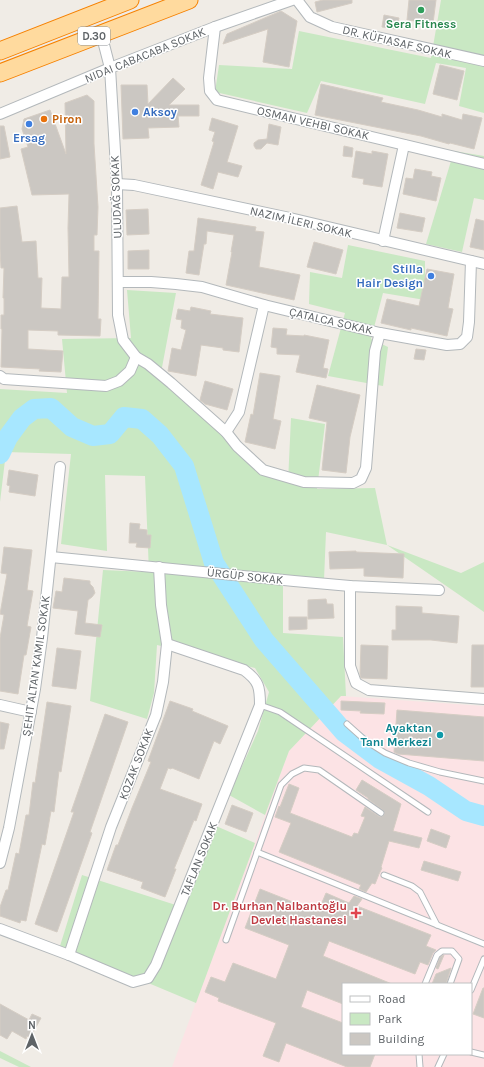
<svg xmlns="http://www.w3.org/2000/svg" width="484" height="1067" font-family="Karla,sans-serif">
	<rect width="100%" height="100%" fill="#f0ece6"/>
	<path fill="#fce3e5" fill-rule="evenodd" d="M341,696L484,706V1067H172L289,751ZM343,984H471V1054H343Z"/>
	<g fill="#c9e8c3">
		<polygon points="441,0 484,0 484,113 459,106 466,68 436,63 425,104 321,81 307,113 215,92 219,65 292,69 299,31 431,58"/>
		<polygon points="454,151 484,156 484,200 474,198 462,252 426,244"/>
		<polygon points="348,245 425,261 425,300 383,293 371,339 388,347 383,386 328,376 345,313 309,304 310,272 342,278"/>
		<polygon points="127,290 176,293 160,378 264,475 288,482 291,418 325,424 317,489 375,488 387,545 461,573 484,562 484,612 387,545 326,532 324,580 283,576 283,633 343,637 346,696 341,696 289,751 265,815 229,795 258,731 269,692 255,668 157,645 154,693 147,719 90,701 103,570 149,572 145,476 105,475 107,551 61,544 71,454 6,452 0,502 0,389 67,393 62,339 131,338"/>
		<polygon points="216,826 255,843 196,1003 60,946 82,875 182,907"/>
		<polygon points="0,1051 31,1067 19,1067 0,1058"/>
	</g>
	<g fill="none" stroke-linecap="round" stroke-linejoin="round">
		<polyline stroke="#a7e7ff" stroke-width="20" points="0,454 8,437 22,418 34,409 51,408 72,427 93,436 110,434 124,417 142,419 160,435 184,466 214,563 264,640 344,732 380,759 429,786 466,811 484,816"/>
	</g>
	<g fill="#cbc7c2" stroke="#d5cdc4">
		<polygon points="323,0 352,0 352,3 317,12 315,2"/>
		<polygon points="409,0 436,0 433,23 407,20"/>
		<polygon points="281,11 297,21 289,67 263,62 268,29 223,44 227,34"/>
		<polygon points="384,15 399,18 396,29 382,27"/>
		<polygon points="440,65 464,71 457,100 433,94"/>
		<polygon points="173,78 185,89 169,105 199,105 199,116 178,116 179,127 148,128 149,138 123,139 121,85 147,85 148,104"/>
		<polygon points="321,84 383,98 381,102 418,110 442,117 442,114 462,120 463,114 482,118 474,149 450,143 449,144 421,136 315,115"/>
		<polygon points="87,95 94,101 94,144 98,207 97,235 94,235 94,251 99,251 98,319 101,319 100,336 58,335 58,331 28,330 28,349 63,351 61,372 39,371 40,369 1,367 2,329 1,329 1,315 4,315 4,298 3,298 4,268 1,268 0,249 0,208 17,206 22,242 36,241 38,278 42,278 41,308 61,309 62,277 69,277 68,228 69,194 32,195 21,149 28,147 22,129 24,119 50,110 66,154 65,103"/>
		<polygon points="212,118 238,126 227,162 242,166 238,177 218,172 213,189 201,185 214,142 212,141 215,132 209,130"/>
		<polygon points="269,124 281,127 278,145 267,143 261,149 256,149 254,146 254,143 258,140 267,139"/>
		<polygon points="0,126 4,126 10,157 0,159"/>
		<polygon points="344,146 353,148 352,157 343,156"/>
		<polygon points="356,151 372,154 372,151 388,154 382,187 363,184 364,179 352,177"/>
		<polygon points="415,169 432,172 431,176 441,178 436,201 403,194 406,178 413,179"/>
		<polygon points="148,209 149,234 127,235 126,210"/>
		<polygon points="400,213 425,218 422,232 397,228"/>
		<polygon points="198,218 256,227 255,231 264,232 259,267 300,275 294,300 226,285 232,252 231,252 234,235 207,231 206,244 204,244 199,275 186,273 189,251 194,251"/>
		<polygon points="476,219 484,221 484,250 470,247"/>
		<polygon points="314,242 343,250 336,274 307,267"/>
		<polygon points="149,250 149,269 128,269 128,251"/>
		<polygon points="427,269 454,274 448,308 453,309 447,336 411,328 411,330 381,323 387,299 419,306"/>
		<polygon points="191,307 211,311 210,314 243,318 239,352 223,350 223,348 201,345 196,376 168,371 172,348 181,350 186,330 181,328 182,320 176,319 178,309 190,311"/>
		<polygon points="273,328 287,329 286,335 304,336 304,335 329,340 323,368 328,369 326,378 296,372 300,355 277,354 277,348 271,347"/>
		<polygon points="416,349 426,350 424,360 414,359"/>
		<polygon points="260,373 280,376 273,419 281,421 275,449 245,442 251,414 253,415"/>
		<polygon points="205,381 233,389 227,410 205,404 200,400"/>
		<polygon points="317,385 360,395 350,437 346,473 322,470 327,422 309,418"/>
		<polygon points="9,470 38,475 35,496 9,492 10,486 7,485"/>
		<polygon points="130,523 140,524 139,529 147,530 147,535 151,535 150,548 136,547 137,543 129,543"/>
		<polygon points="4,547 32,550 27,590 33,591 27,626 31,627 26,655 24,655 18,694 0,691 0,638 4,615 0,614 7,574 1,573"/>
		<polygon points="356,551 356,552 404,554 403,578 364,576 364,568 330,569 329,552"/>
		<polygon points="64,578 90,581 90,584 93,587 95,593 92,597 88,600 85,623 102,625 100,637 75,634 78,611 53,608 56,591 62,592"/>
		<polygon points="326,599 327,604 333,604 334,618 308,619 308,600"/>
		<polygon points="396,606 422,607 422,613 459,616 457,643 431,640 392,640 392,630 396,630"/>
		<polygon points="289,617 307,617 307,629 289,630"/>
		<polygon points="361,645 388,646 387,679 361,678 360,674"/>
		<polygon points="472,645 484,645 484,687 471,687"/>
		<polygon points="57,648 81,651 76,689 52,686"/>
		<polygon points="170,701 193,709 192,711 228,726 220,744 214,741 199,779 172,768 171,769 168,768 160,789 202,804 196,821 194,820 174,869 176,869 165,897 141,888 143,882 107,870 116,845 118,845 132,808 151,762 148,761"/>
		<polygon points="341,701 385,703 384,714 360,713 361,711 341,710"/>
		<polygon points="47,702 71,706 61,772 59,771 54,812 51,811 45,845 42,844 26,921 21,920 20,923 0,916 0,907 6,890 8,890 16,853 19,854 26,815 29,815 33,782 35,783"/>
		<polygon points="397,710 484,717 484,761 398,754 394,752"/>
		<polygon points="105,714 128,722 90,832 92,833 57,932 35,924 74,812 71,812"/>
		<polygon points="0,722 9,724 4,749 0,749"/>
		<polygon points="362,780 401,804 393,831 422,838 419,848 389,841 381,867 382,868 379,874 375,884 372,883 366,892 359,889 361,885 279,852 291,823 275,817 279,806 280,807 289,784 299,788 290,813 352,837 354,833 358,834 365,817 361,816 365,807 380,817 383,816 385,813 383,810 368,799 368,798 356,790"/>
		<polygon points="232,805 253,813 246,832 225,824"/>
		<polygon points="431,829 450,836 446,848 427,841"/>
		<polygon points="424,861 461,872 458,881 421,870"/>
		<polygon points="260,889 318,912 326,893 349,903 354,896 362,899 357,906 431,935 426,946 436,950 433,953 428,965 420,962 415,974 329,941 323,956 392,984 343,984 343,1004 307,990 301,1007 343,1023 343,1054 375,1054 370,1067 347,1067 286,1043 279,1062 263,1056 276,1023 218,1001 219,998 205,992 211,977 225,982 233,963 276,979 289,945 245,928"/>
		<polygon points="444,955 438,969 436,968 440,957"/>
		<polygon points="451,968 446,984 432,984 436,974"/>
		<polygon points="483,988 484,988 484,1018 473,1014"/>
		<polygon points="0,1004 29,1020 32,1014 41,1018 30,1038 27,1036 26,1039 12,1031 7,1039 0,1035"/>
	</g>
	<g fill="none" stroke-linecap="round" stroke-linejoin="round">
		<g stroke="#b3b8bb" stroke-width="7">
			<g id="service">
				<polyline points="260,705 280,712 428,812"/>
				<polyline points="347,724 366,741 385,753 409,763 440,772 484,781"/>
				<polyline points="257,852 484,944"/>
				<polyline points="384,875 412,886 420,892 437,925"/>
				<polyline points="226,940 281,785 292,774 304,768 319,770 381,813"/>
				<polyline points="425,984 437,955 442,951 452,951 459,959 450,984"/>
				<polyline points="471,990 484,959"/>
				<polyline points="471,1052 484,1055"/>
				<polyline points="419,1054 420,1067"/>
				<polyline points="438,1067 444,1054"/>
			</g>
		</g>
		<g stroke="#b3b8bb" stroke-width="12">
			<g id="minor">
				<polyline points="297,0 310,17 332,27 484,61"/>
				<polyline points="215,27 209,78 210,91 217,100 484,164"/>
				<polyline points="101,33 110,68 117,184 118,315 123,340 136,357 148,364 171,383 226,432 237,446 263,470 304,482 353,483 361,479 366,468 375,351 380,333"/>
				<polyline points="0,114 110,68 215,27 292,0"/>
				<polyline points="117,184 134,185 290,218 484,264"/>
				<polyline points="383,241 404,145"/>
				<polyline points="118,282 151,282 176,284 202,287 264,305 380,333 447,345 460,344 467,337 469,322 471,261"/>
				<polyline points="0,376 4,379 106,386 119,381 130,371 136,357"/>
				<polyline points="226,432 239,412 264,305"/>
				<polyline points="51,557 294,581 350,586 439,590"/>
				<polyline points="350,586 350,666 356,683 369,690 484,699"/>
				<polyline points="0,705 31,712"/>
				<polyline points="0,863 9,828 35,689 42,638 60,467"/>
				<path d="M0,929L69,955L133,982L148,978L156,965L260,705C260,687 259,681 244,670L167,644"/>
				<polyline points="69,955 111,827 156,715 163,682 167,644 161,605 159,567"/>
			</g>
		</g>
		<g stroke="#f68100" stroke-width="19">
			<g id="trunk">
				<polyline points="0,51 130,0"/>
				<polyline points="0,73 189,0"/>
			</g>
		</g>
		<use href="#service" stroke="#fff" stroke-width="5"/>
		<use href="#minor" stroke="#fff" stroke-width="10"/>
		<use href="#trunk" stroke="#ffda9e" stroke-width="17"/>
	</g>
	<circle fill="#2e9e5b" stroke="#fff" stroke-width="1.5" cx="421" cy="10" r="4"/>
	<g fill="#3f7fe0" stroke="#fff" stroke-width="1.5">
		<circle cx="135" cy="112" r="4"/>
		<circle cx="29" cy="124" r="4"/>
		<circle cx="431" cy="276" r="4"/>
	</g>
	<circle fill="#e8710a" stroke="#fff" stroke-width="1.5" cx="44" cy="119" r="4"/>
	<circle fill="#0f9aa8" stroke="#fff" stroke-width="1.5" cx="440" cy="735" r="4"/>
	<path fill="#e0444e" stroke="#fff" stroke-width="1.5" d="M354 907h4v4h4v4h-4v4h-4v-4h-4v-4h4z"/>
	<g text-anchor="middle" stroke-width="3" stroke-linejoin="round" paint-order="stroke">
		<rect fill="#fff" stroke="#8e9295" stroke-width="1" x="78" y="27" width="32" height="18" rx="3"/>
		<g font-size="11" font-weight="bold" fill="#5e6367">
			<text x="94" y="40">D.30</text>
		</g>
		<g font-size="12" font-weight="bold" fill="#27864d" stroke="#fff">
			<text x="421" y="28">Sera Fitness</text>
		</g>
		<g font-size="12" fill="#5e6367" stroke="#fff">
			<text transform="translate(397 42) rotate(13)" y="4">DR. KÜFIASAF SOKAK</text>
			<text transform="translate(145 55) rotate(-22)" y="4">NIDAI CABACABA SOKAK</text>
			<text transform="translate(313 123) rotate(13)" y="4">OSMAN VEHBI SOKAK</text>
			<text transform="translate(116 197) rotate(-92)" y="4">ULUDAĞ SOKAK</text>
			<text transform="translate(301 222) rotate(13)" y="4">NAZIM İLERI SOKAK</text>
			<text transform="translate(331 321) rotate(13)" y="4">ÇATALCA SOKAK</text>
			<text transform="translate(245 576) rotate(6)" y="4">ÜRGÜP SOKAK</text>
			<text transform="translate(36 666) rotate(-82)" y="4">ŞEHIT ALTAN KAMIL SOKAK</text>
			<text transform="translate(136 764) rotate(-69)" y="4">KOZAK SOKAK</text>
			<text transform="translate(199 859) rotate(-68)" y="4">TAFLAN SOKAK</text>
		</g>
		<g font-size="12" font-weight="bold" fill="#366cbe" stroke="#fff" text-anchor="start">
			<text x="143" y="116">Aksoy</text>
			<text x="29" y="142" text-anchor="middle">Ersag</text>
			<text x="423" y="273" text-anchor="end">Stilla<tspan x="423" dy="14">Hair Design</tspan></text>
		</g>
		<g font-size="12" font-weight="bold" fill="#c56008" stroke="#fff" text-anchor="start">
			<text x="52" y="123">Piron</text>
		</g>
		<g font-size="12" font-weight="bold" fill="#0d838f" stroke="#fff" text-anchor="end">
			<text x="432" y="732">Ayaktan<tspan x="432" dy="14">Tanı Merkezi</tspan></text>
		</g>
		<g font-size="12" font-weight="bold" fill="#be3a42" stroke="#fff" text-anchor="end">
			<text x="347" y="910">Dr. Burhan Nalbantoğlu<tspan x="347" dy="14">Devlet Hastanesi</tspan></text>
		</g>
	</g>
	<rect x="342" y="983" width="130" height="72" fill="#ffffff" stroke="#bfc1c2"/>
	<rect x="350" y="996" width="20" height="6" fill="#ffffff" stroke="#bfc1c2"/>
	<text x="378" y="1003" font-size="12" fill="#5e6367">Road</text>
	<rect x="350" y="1013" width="20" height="12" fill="#c9e8c3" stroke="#bfc1c2"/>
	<text x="378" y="1023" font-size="12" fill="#5e6367">Park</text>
	<rect x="350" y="1033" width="20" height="12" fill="#cbc7c2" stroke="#bfc1c2"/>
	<text x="378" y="1043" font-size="12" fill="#5e6367">Building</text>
	<g transform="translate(32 1035)" stroke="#ffffff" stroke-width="3" paint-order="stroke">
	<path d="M0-3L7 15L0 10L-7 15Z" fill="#5e6367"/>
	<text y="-6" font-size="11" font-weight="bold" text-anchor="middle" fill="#5e6367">N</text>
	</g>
</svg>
